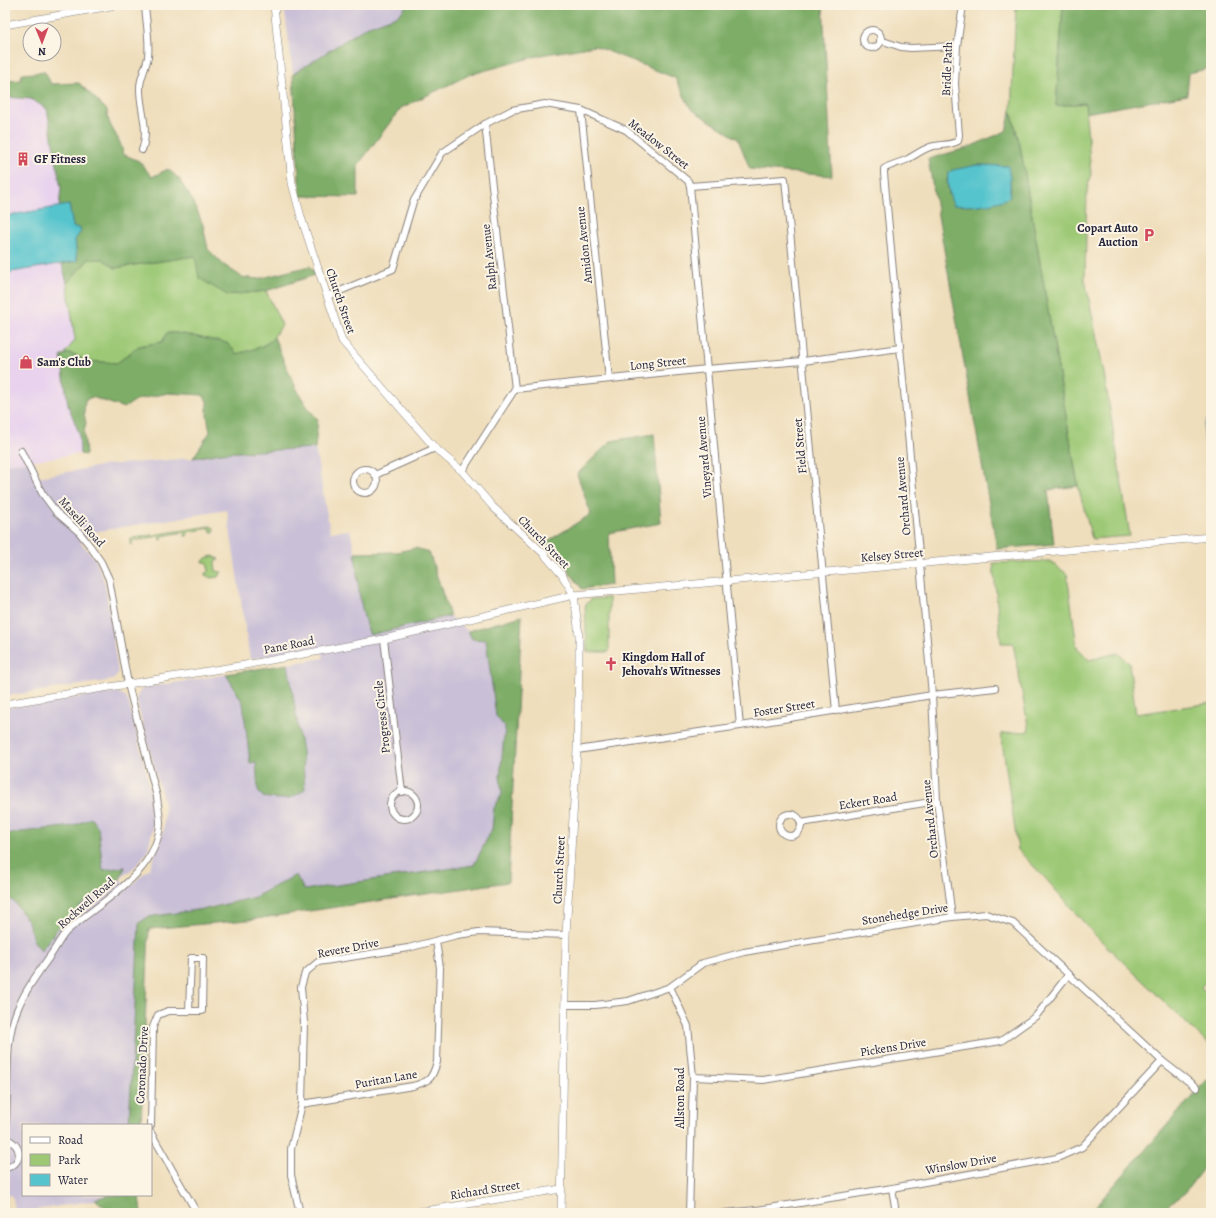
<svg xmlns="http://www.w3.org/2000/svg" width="1216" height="1218" font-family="Alegreya,serif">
	<rect width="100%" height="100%" fill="#fcf5e5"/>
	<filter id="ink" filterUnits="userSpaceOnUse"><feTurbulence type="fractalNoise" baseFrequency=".025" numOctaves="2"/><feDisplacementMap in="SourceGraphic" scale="8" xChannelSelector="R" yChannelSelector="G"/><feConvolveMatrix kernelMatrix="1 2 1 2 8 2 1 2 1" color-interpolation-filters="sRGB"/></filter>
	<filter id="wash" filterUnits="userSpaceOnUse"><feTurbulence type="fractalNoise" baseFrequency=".012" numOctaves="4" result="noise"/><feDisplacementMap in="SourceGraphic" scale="16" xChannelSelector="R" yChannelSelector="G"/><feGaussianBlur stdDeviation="0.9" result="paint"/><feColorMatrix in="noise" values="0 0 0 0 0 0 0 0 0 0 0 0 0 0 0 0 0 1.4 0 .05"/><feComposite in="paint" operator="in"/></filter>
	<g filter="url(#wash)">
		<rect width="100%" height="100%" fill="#efdebc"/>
		<g fill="#e8d2ee">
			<polygon points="5,97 31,99 47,109 61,188 59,207 5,216"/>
			<polygon points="62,264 67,283 75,340 65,353 61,356 68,405 79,433 80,454 5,464 5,270 6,273"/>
		</g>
		<g fill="#c9bfd7">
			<polygon points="284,5 407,5 399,15 366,27 293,74"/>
			<polygon points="315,448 330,532 350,530 355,553 360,599 370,634 450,616 468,631 472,639 486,640 496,716 505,727 500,776 502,794 494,808 492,829 474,866 304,890 296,875 255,897 139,923 129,1125 23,1125 23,1195 110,1195 91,1201 16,1213 12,1195 5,1196 5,895 15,903 28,921 34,942 41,950 58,928 87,900 120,879 124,867 103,870 98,827 91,818 73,826 5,834 5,708 116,692 125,696 129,703 153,801 154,822 148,850 138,864 120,879 129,887 150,868 164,829 164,803 137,703 137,697 140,691 144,688 324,658 320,648 250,659 227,510 93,532 80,542 95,559 105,584 118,674 113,680 5,696 5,464 34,461 39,477 107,465 193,458 221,453"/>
		</g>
		<g fill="#9dc976" stroke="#607658">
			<polygon points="1016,5 1063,5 1056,106 1085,103 1091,174 1087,191 1085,280 1104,373 1130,536 1092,539 1078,486 1020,145 1011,111"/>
			<polygon points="195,256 227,295 266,291 282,325 271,341 258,348 237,354 227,343 177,333 167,333 163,342 139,346 117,363 86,361 76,355 65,353 75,340 67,283 89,259 103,259 115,268"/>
			<polygon points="210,526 214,528 214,532 211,532 210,528 188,532 187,536 185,536 184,532 162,536 162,540 161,540 159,536 132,541 132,545 130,544 130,540 133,538"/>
			<polygon points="213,556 219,559 215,561 216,571 222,572 218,577 211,578 205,575 205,573 209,572 207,562 203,562 203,561 206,558"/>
			<polygon points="1050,561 1067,574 1077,647 1089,660 1118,653 1129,663 1136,714 1211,703 1211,975 1201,987 1209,995 1209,1004 1211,1006 1211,1047 1095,935 1045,878 1018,850 1001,734 1029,731 1013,643 1001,643 993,563"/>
			<polygon points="609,598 609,652 587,652 585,606 591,599"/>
		</g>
		<g fill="#7ead67" stroke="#506851" fill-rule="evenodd">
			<polygon points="407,5 823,5 832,176 750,169 738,139 691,109 675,78 595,46 541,55 469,75 401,108 358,165 358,197 300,196 293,74 366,27 399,15"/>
			<polygon points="1063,5 1211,5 1211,68 1189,73 1187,95 1086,113 1085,103 1056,106"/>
			<path d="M45,72L51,84L79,83L107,110C106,126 122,138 123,154L139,161L152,177L168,169L179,179L194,203L203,225L208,249L224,265L242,277L258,279L310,266L315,275L266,291L227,295L199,278L195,256L115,268L103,259H89L67,283L62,264L77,261L75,240L78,235L73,227L69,205L59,207L61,188L47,109L31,99L5,97V81L21,80L22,74Z"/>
			<path d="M1011,111L1020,145L1078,486L1048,490L1054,544L997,549L928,159L967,148L1006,131ZM977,165L1008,166L1011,191L949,195L947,181L948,173Z"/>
			<path d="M167,333H177L227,343L237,354C249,350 266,348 274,337C284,361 299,402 318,419L315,448L221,453L193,458L210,432L207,415V401L203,395L168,393L136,400L124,408L92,397L85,400L84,413L86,423L84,432L86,455L80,454L79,433L68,405L61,356C73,349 77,359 88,361C98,362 108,362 117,363L139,346L162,342Z"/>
			<polygon points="654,434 661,523 609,533 611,585 582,589 559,557 545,543 591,514 577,474 611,441"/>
			<path d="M415,548L429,552L450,616L370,635C359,609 358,580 355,553L397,552Z"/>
			<polygon points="522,616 508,882 248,920 149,929 141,1125 129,1125 139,923 148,917 210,908 255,897 296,875 304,890 474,865 492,829 494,808 502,794 500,776 505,727 496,716 486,640 472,639 468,631"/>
			<path d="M288,664L302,752L305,789C291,801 280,800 263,797L258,790L256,762L250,763L243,703L226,674Z"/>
			<polygon points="91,818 98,827 103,870 125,867 120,879 87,900 58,928 41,950 33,940 28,921 15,903 5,895 5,834 73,826"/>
			<polygon points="1211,1075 1211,1158 1183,1195 1157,1213 1071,1213 1094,1208"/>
			<polygon points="110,1195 139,1195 141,1213 132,1213 129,1210 108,1210 95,1199"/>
		</g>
		<g fill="#56c4cd" stroke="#3c7384">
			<path d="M977,165L1008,166L1010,178V197C995,205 969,207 953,205C949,194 947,184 948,173L953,170Z"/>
			<polygon points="69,205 73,227 80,228 81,231 75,240 77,261 6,273 5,216"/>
			<path d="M1211,416V462C1207,455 1202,432 1205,424C1206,421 1209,419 1211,416Z"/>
		</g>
	</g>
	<g filter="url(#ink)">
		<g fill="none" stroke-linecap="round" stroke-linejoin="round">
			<g stroke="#88807c" stroke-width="8">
				<g id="minor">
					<circle cx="872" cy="39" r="9"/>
					<polyline points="880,40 901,47 911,48 957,46"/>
					<polyline points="581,110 609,379"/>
					<polyline points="485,124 515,389"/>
					<path d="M142,150C150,129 139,108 140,86C141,76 146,67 148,57C150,40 146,22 145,5"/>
					<polyline points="690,186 740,726"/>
					<polyline points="328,296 393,269 413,202 442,153 485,124 512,110 545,104 581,110 626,130 688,181 690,186 785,179 836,711"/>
					<circle cx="365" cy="481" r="12"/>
					<polyline points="462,471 515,389 707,369 803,361 900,348"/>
					<polyline points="375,475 435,448"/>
					<polyline points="384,639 402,792"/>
					<polyline points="577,750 740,726 932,695 995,688"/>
					<circle cx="404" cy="805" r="14"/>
					<circle cx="790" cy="825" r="11"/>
					<polyline points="801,823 937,801"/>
					<path d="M952,917L937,801L932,695L884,173V169C891,164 900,163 908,159C915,155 922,150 930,147C939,144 950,146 958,141L959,135L955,84L957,46L963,5"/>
					<polyline points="670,987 688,1026 693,1077 689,1213"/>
					<polyline points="566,1005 595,1005 628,1001 670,987 703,963 744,952 952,917 986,914 1013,923 1162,1061 1197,1088"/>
					<polyline points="693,1077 763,1080 1001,1041 1036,1016 1069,974"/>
					<path d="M302,1104L413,1086C430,1081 432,1079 437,1062L440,968L436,941"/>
					<polyline points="151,1125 153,1027 158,1015 168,1011 202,1011 203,958 191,958 189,1011"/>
					<polyline points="151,1133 197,1213"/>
					<path d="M5,1139C6,1122 7,1105 7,1087C8,1062 7,1037 16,1013C24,991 39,972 52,953C57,946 61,937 67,931C100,901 157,874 160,824C160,815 158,806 157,797L128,684L109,579L101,562L90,546L79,532L56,512L42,493L21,451"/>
					<path d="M5,1139C23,1143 24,1165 5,1168"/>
					<polyline points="892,1188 896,1213"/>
					<polyline points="300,1213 291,1175 291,1149 302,1104 304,1022 301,987 305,973 318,962 408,948 457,935 479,932 566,935"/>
					<polyline points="724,1213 757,1210 892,1188 1057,1158 1082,1147 1162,1061"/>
				</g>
			</g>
			<g stroke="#88807c" stroke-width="8">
				<g id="tertiary">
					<polyline points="274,5 292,183 301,217 342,341 435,448 462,471 493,507 543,553 562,575 574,595 579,635 579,659 577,750 566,935 561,1213"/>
					<polyline points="5,25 116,5"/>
					<polyline points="5,704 245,665 384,639 574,595 1211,537"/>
					<polyline points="412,1213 561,1189"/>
				</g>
			</g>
			<use href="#minor" stroke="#fff" stroke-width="6"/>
			<use href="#tertiary" stroke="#fff" stroke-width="7"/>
		</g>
	</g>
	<defs>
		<g id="building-bare" transform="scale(1.08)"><path d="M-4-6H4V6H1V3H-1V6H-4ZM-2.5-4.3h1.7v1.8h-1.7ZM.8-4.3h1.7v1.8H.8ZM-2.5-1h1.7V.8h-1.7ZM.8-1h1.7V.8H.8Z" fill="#d1495b" stroke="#fcf5e5" stroke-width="2.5" paint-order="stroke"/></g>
		<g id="parking-bare" transform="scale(1.08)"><path d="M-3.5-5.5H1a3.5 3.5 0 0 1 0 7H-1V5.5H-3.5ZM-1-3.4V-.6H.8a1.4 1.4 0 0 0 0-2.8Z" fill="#d1495b" stroke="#fcf5e5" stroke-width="2.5" paint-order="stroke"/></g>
		<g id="shop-bare" transform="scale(1.08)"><path d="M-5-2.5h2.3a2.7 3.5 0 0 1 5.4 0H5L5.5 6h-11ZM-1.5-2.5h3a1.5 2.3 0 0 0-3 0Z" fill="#d1495b" stroke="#fcf5e5" stroke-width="2.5" paint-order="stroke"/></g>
		<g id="church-bare" transform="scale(1.08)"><path d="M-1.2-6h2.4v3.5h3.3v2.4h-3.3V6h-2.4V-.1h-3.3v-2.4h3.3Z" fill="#d1495b" stroke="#fcf5e5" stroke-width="2.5" paint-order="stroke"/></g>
	</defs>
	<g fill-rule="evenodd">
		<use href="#building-bare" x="23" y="159"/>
		<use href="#parking-bare" x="1149" y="235"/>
		<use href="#shop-bare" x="26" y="362"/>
		<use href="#church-bare" x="611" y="664"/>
	</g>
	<g text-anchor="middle" stroke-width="4" stroke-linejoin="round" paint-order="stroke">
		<g font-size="12" fill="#22223b" stroke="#fcf5e5">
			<text transform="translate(947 69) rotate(-88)" y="4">Bridle Path</text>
			<text transform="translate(659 144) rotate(38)" y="4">Meadow Street</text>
			<text transform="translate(584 245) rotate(-96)" y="4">Amidon Avenue</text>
			<text transform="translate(489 257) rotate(-96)" y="4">Ralph Avenue</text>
			<text transform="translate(341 301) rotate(71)" y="4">Church Street</text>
			<text transform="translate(658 363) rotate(-6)" y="4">Long Street</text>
			<text transform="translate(800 446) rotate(-95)" y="4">Field Street</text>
			<text transform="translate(704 457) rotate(-95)" y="4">Vineyard Avenue</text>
			<text transform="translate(903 496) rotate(-95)" y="4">Orchard Avenue</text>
			<text transform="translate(82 522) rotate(48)" y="4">Maselli Road</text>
			<text transform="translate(544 542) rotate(46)" y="4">Church Street</text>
			<text transform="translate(892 555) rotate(-5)" y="4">Kelsey Street</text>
			<text transform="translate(289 645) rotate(-11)" y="4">Pane Road</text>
			<text transform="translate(784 708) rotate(-9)" y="4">Foster Street</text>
			<text transform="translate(382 717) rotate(-96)" y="4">Progress Circle</text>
			<text transform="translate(868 801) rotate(-9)" y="4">Eckert Road</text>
			<text transform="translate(930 819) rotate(-96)" y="4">Orchard Avenue</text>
			<text transform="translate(559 870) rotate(-87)" y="4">Church Street</text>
			<text transform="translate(86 903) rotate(-41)" y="4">Rockwell Road</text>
			<text transform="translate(905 914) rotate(-9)" y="4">Stonehedge Drive</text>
			<text transform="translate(348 948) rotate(-11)" y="4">Revere Drive</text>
			<text transform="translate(893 1047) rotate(-9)" y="4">Pickens Drive</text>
			<text transform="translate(142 1065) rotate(-87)" y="4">Coronado Drive</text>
			<text transform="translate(386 1079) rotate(-10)" y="4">Puritan Lane</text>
			<text transform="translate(680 1098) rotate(-90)" y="4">Allston Road</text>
			<text transform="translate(961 1164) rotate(-10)" y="4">Winslow Drive</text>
			<text transform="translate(485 1190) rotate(-9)" y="4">Richard Street</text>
		</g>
		<g font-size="12" font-weight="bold" fill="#22223b" stroke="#fcf5e5" text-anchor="start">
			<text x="34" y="163">GF Fitness</text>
			<text x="1138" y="232" text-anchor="end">Copart Auto<tspan x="1138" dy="14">Auction</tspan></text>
			<text x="37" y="366">Sam's Club</text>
			<text x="622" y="661">Kingdom Hall of<tspan x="622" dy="14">Jehovah's Witnesses</tspan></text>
		</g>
	</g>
	<rect width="1216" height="1218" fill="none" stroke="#fcf5e5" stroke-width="20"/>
	<rect x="22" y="1124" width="130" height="72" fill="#fcf5e5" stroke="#a5a1a1"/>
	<rect x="30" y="1137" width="20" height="6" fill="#ffffff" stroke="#a5a1a1"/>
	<text x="58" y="1144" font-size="12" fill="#22223b">Road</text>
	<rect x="30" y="1154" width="20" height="12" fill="#9dc976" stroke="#a5a1a1"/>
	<text x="58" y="1164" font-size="12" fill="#22223b">Park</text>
	<rect x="30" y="1174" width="20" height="12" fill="#56c4cd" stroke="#a5a1a1"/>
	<text x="58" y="1184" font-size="12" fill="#22223b">Water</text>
	<g transform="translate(42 42) rotate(179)"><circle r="19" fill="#fcf5e5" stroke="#a5a1a1"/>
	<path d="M0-3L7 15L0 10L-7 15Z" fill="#d1495b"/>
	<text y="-6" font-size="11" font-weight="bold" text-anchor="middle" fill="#22223b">N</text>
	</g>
</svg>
